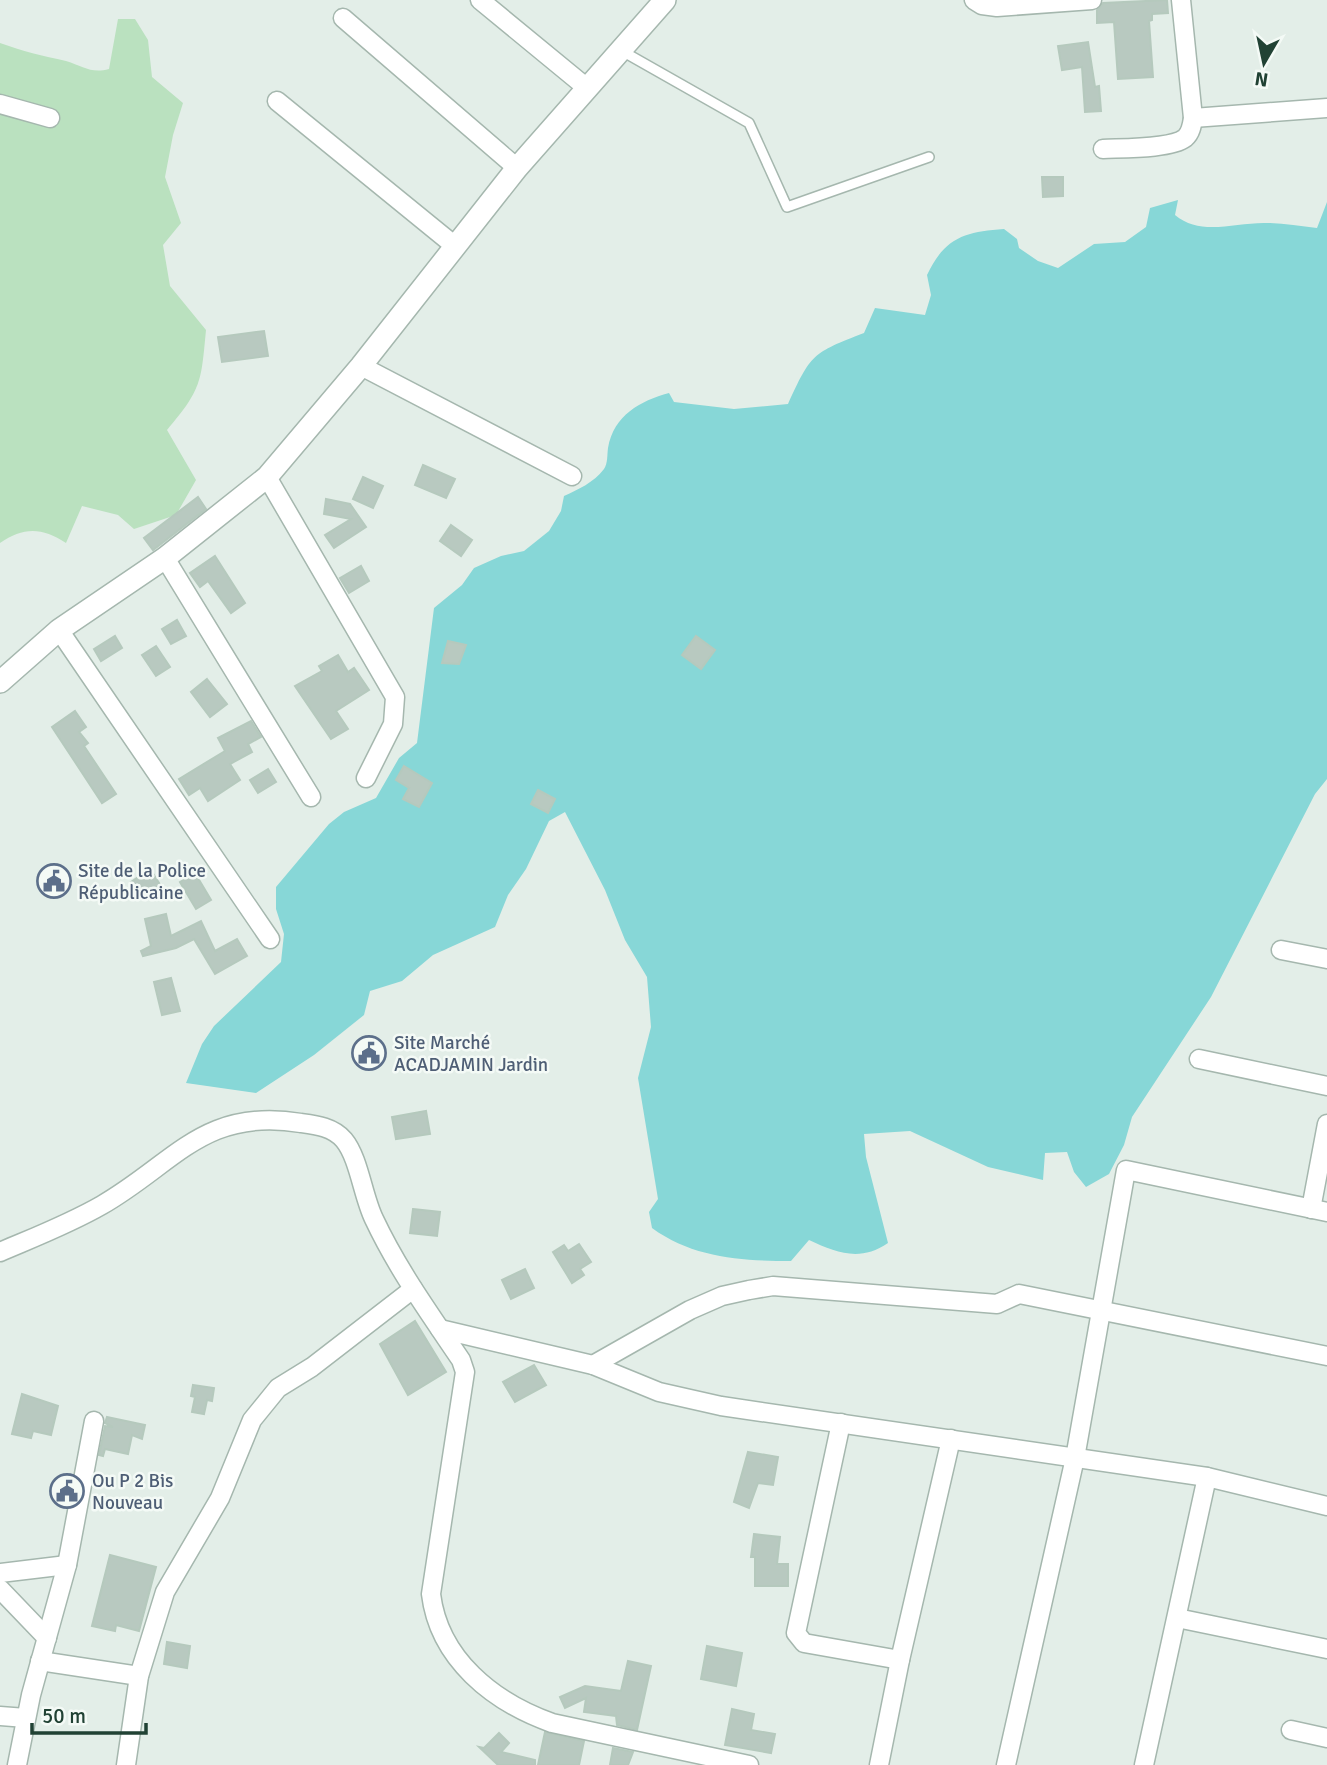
<svg xmlns="http://www.w3.org/2000/svg" width="1327" height="1765" font-family="Signika,sans-serif">
	<rect width="100%" height="100%" fill="#e3eee8"/>
	<path fill="#bae1bf" d="M118,19H135L148,40L152,77L183,103L173,135L165,177L181,223L163,245L170,286L206,330C201,382 202,389 167,430L196,480L176,515L134,529L118,515L82,506L66,543C42,527 23,527 0,543V43C22,51 43,56 66,61C83,66 91,74 109,69Z"/>
	<path fill="#87d7d7" d="M1178,200L1175,215C1201,237 1235,222 1267,223C1283,223 1300,226 1317,228L1327,202V779L1315,794L1211,997L1132,1117L1124,1145L1109,1174L1086,1187L1074,1172L1067,1152L1045,1153L1043,1180L988,1167L910,1131L864,1134L866,1157L888,1243C860,1262 837,1253 809,1240L791,1261C742,1261 693,1258 652,1228L649,1212L658,1199L638,1078L651,1027L647,977L625,940L605,890L565,812L549,821L526,869L508,895L495,927L433,955L402,981L370,991L364,1015L314,1055L256,1093L186,1083L202,1044L214,1026L281,962L284,934L276,909V887L329,824L344,812L376,798L399,758L417,743L434,608L462,585L474,568L501,556L524,551L549,531L561,511L564,496C579,489 593,483 604,469C608,463 607,455 608,448C614,415 640,401 669,393L674,402L734,409L788,404C811,354 812,353 864,333L875,308L925,315L931,295L927,275C945,237 965,232 1004,229L1017,239L1019,248L1038,261L1058,268L1094,244L1125,242L1146,227L1150,208Z"/>
	<g fill="#b8c9c0" stroke="#b5c9bd" stroke-width="2">
		<polygon points="1167,0 1168,13 1152,14 1152,20 1149,21 1153,77 1118,79 1114,22 1097,23 1097,10 1103,3"/>
		<polygon points="1088,42 1095,87 1099,86 1101,111 1085,112 1082,67 1062,70 1058,46"/>
		<polygon points="1042,177 1063,177 1063,196 1043,197"/>
		<polygon points="264,331 268,356 222,362 218,337"/>
		<polygon points="423,465 455,479 446,498 415,485"/>
		<polygon points="363,477 383,486 373,508 353,499"/>
		<polygon points="198,497 206,509 153,550 144,538"/>
		<polygon points="326,499 350,504 366,527 334,548 325,535 351,519 324,514"/>
		<polygon points="451,525 472,540 461,556 440,541"/>
		<polygon points="215,556 245,603 231,613 208,581 200,587 190,573"/>
		<polygon points="361,566 369,581 349,593 340,578"/>
		<polygon points="177,620 186,636 171,644 162,629"/>
		<polygon points="115,636 122,648 101,661 94,649"/>
		<polygon points="696,636 715,650 701,669 682,655"/>
		<polygon points="448,641 466,645 459,664 442,663"/>
		<polygon points="156,646 170,667 156,676 142,655"/>
		<polygon points="338,655 348,672 354,668 369,690 336,711 348,729 331,739 295,686 322,671 319,666"/>
		<polygon points="207,679 227,704 210,717 191,692"/>
		<polygon points="75,711 86,727 79,732 88,743 84,746 116,794 102,803 52,727"/>
		<polygon points="251,721 261,737 248,744 252,752 230,764 240,780 208,801 200,788 189,795 179,779 225,751 218,738"/>
		<polygon points="404,766 432,783 419,807 403,799 409,788 396,780"/>
		<polygon points="268,769 276,782 258,793 250,780"/>
		<polygon points="538,790 555,799 548,813 531,804"/>
		<polygon points="150,869 161,886 142,899 131,882"/>
		<polygon points="195,873 211,900 196,909 180,882"/>
		<polygon points="166,914 171,936 201,921 215,951 237,939 247,956 215,974 194,939 176,948 143,956 141,951 151,946 145,919"/>
		<polygon points="171,978 180,1011 162,1015 154,982"/>
		<polygon points="426,1111 430,1134 396,1139 392,1117"/>
		<polygon points="413,1209 440,1212 437,1236 410,1233"/>
		<polygon points="579,1244 591,1262 580,1269 584,1275 572,1283 553,1252 564,1245 568,1251"/>
		<polygon points="525,1269 534,1288 511,1299 502,1280"/>
		<polygon points="415,1321 446,1372 408,1395 380,1344"/>
		<polygon points="534,1365 546,1385 515,1402 503,1382"/>
		<polygon points="193,1385 214,1388 212,1401 207,1400 204,1414 192,1412 195,1397 191,1396"/>
		<polygon points="22,1394 58,1406 51,1435 33,1431 31,1438 12,1434"/>
		<polygon points="107,1417 145,1425 142,1439 132,1435 128,1454 105,1449 103,1456 99,1455 105,1426 113,1427 105,1423"/>
		<polygon points="748,1452 778,1457 773,1485 758,1483 749,1508 734,1502"/>
		<polygon points="754,1534 780,1537 777,1564 788,1564 788,1586 755,1586 755,1557 751,1557"/>
		<polygon points="110,1555 156,1567 139,1631 116,1625 115,1631 92,1626"/>
		<polygon points="167,1642 190,1646 187,1668 164,1664"/>
		<polygon points="707,1646 742,1653 736,1686 701,1679"/>
		<polygon points="628,1661 651,1666 637,1730 617,1725 616,1716 584,1712 586,1698 565,1708 560,1697 585,1686 621,1691"/>
		<polygon points="732,1709 754,1714 751,1730 775,1734 771,1753 725,1745"/>
		<polygon points="545,1732 584,1741 579,1765 538,1765"/>
		<polygon points="499,1733 509,1743 501,1752 535,1760 535,1765 498,1765 479,1747 484,1748"/>
		<polygon points="613,1748 633,1752 628,1765 610,1765"/>
	</g>
	<g fill="none" stroke-linecap="round" stroke-linejoin="round">
		<g stroke="#a5b7ae" stroke-width="12">
			<polyline id="service" points="622,51 749,123 787,207 929,157"/>
		</g>
		<g stroke="#a5b7ae" stroke-width="21">
			<g id="minor">
				<polyline points="480,0 587,88"/>
				<polyline points="974,0 982,5 997,7 1092,0"/>
				<polyline points="343,18 517,168"/>
				<polyline points="277,101 455,246"/>
				<polyline points="0,104 50,118"/>
				<polyline points="1193,118 1327,108"/>
				<path d="M1103,149C1121,148 1171,149 1185,138C1191,133 1192,125 1193,118L1181,0"/>
				<polyline points="361,366 572,476"/>
				<polyline points="267,477 395,697 393,724 366,778"/>
				<polyline points="165,558 311,797"/>
				<polyline points="59,630 270,939"/>
				<polyline points="1281,950 1327,959"/>
				<polyline points="1199,1059 1327,1086"/>
				<polyline points="1311,1209 1327,1124"/>
				<path d="M0,1252C35,1237 69,1224 102,1205C175,1163 204,1107 301,1123C316,1125 333,1127 344,1140C359,1158 363,1197 374,1219C398,1270 430,1314 461,1360L465,1372L431,1594C439,1659 493,1702 552,1723L749,1765"/>
				<polyline points="440,1329 593,1365 659,1392 721,1406 1207,1477 1327,1506"/>
				<polyline points="593,1365 690,1310 722,1296 749,1290 773,1286 997,1304 1019,1294 1327,1356"/>
				<polyline points="841,1423 796,1633 804,1643 900,1660"/>
				<polyline points="0,1573 67,1565"/>
				<polyline points="0,1589 47,1638"/>
				<polyline points="1177,1618 1327,1649"/>
				<polyline points="40,1661 139,1676"/>
				<polyline points="0,1716 26,1718"/>
				<polyline points="1291,1730 1327,1738"/>
				<polyline points="17,1765 31,1695 67,1565 94,1421"/>
				<polyline points="126,1765 139,1676 165,1592 220,1498 252,1420 278,1388 312,1367 413,1289"/>
				<polyline points="879,1765 900,1660 951,1439"/>
				<polyline points="1006,1765 1075,1458 1126,1170 1327,1212"/>
				<polyline points="1144,1765 1207,1477"/>
			</g>
		</g>
		<g stroke="#a5b7ae" stroke-width="24">
			<polyline id="tertiary" points="0,682 59,630 165,558 267,477 361,366 517,168 665,0"/>
		</g>
		<use href="#service" stroke="#fff" stroke-width="9"/>
		<use href="#minor" stroke="#fff" stroke-width="18"/>
		<use href="#tertiary" stroke="#fff" stroke-width="21"/>
	</g>
	<defs>
		<g id="civic-ring" transform="scale(1.75)"><circle r="9.5" fill="#f4faf6" stroke="#5c6f8a" stroke-width="1.5"/><path d="M-.6-6.5H3V-4.5H.6V-3L4-1V1h2V6H-6V1h2V-1L-.6-3ZM-1.2 2.5V6h2.4V2.5Z" fill="#5c6f8a"/></g>
	</defs>
	<g fill-rule="evenodd">
		<use href="#civic-ring" x="54" y="881"/>
		<use href="#civic-ring" x="369" y="1053"/>
		<use href="#civic-ring" x="67" y="1491"/>
	</g>
	<g text-anchor="middle" stroke-width="5" stroke-linejoin="round" paint-order="stroke">
		<g font-size="19" fill="#4e5e75" stroke="#f4faf6" text-anchor="start">
			<text x="78" y="877">Site de la Police<tspan x="78" dy="22">Républicaine</tspan></text>
			<text x="394" y="1049">Site Marché<tspan x="394" dy="22">ACADJAMIN Jardin</tspan></text>
			<text x="92" y="1487">Ou P 2 Bis<tspan x="92" dy="22">Nouveau</tspan></text>
		</g>
	</g>
	<g transform="translate(1264 63) rotate(189)" stroke="#f4faf6" stroke-width="5" paint-order="stroke">
	<path d="M0-5L12 26L0 18L-12 26Z" fill="#214234"/>
	<text y="-10" font-size="19" font-weight="bold" text-anchor="middle" fill="#214234">N</text>
	</g>
	<path d="M32 1723v10h114v-10" fill="none" stroke="#214234" stroke-width="3.5"/>
	<text x="42" y="1723" font-size="21" fill="#214234" stroke="#f4faf6" stroke-width="5" paint-order="stroke">50 m</text>
</svg>
